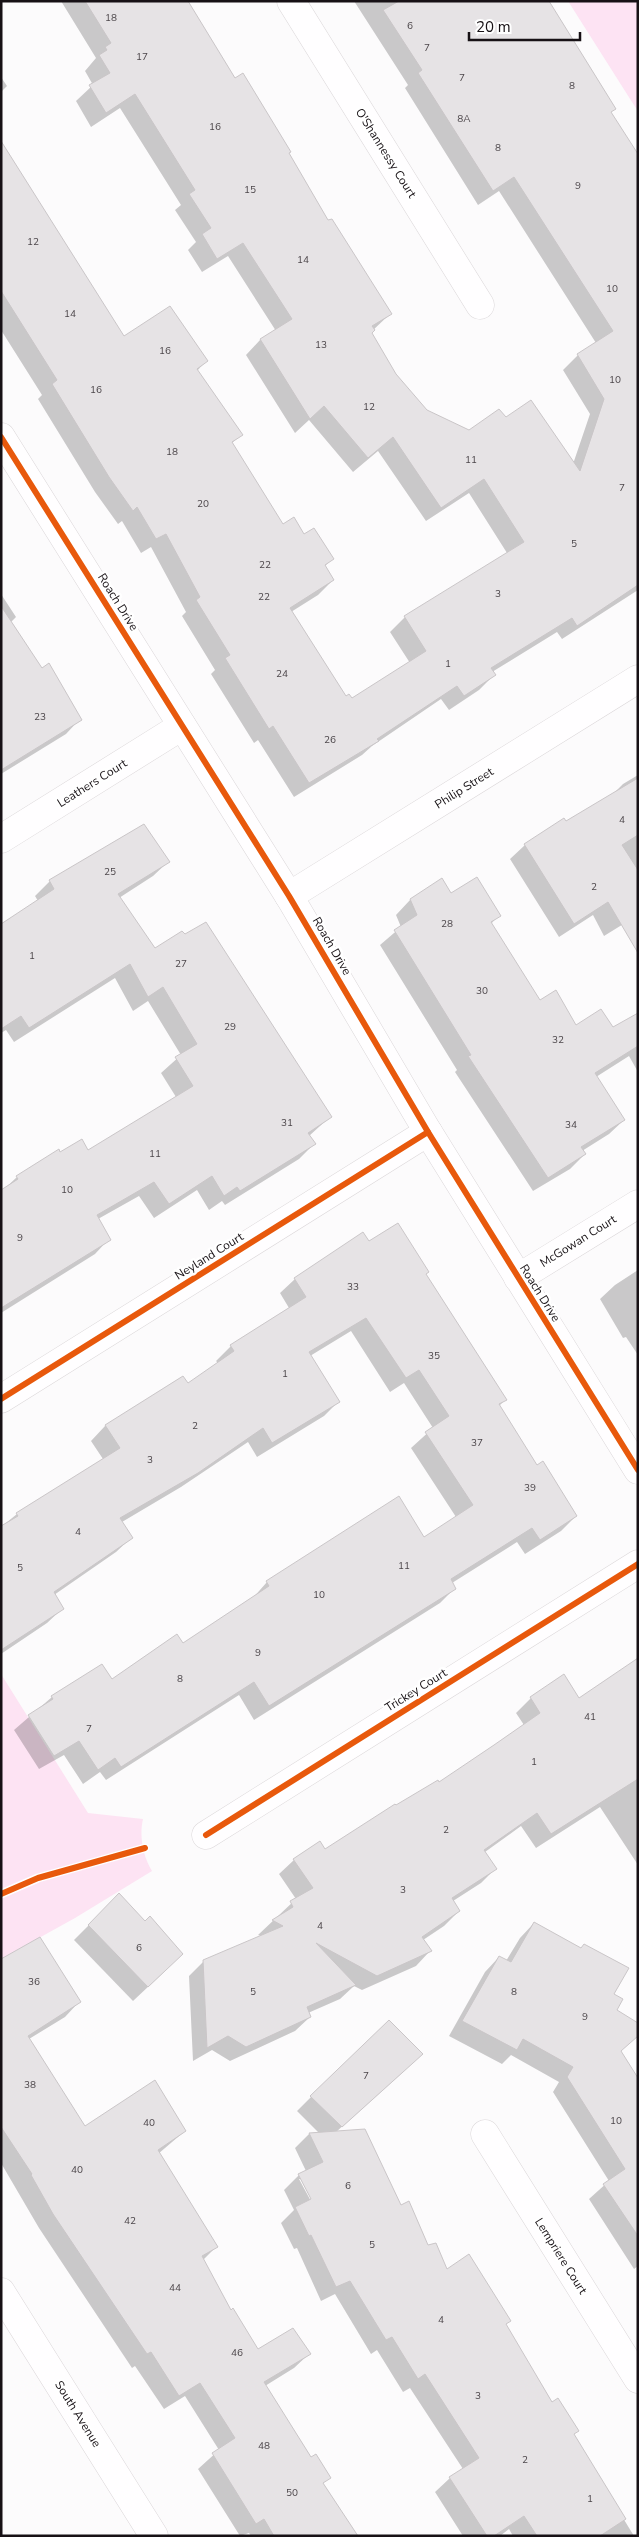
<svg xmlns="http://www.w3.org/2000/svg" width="639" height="2537" font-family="'Nunito Sans',sans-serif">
	<rect width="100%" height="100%" fill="#fcfbfc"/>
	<g fill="#fde3f3">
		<polygon points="568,1 638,1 638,111 632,102"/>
		<path d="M1,1674L88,1813L143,1819C139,1836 143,1856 152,1871L75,1918L1,1959Z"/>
	</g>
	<g fill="#0003" fill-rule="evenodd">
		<polygon points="61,1 186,1 235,79 288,153 327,222 390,314 370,333 395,374 426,411 469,431 506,419 573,464 590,414 563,370 578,355 596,343 499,191 478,205 405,88 408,85 354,1 547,1 610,113 638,193 638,590 562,639 557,632 492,672 494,675 479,690 449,710 441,699 372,746 362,755 294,797 258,740 254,743 211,674 215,670 182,616 186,612 151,547 141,553 122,521 118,524 95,492 38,399 42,395 1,330 1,143 124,338 206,361 197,371 241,435 232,443 282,526 304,536 332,559 324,567 333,580 318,595 291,612 346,698 351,700 410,663 390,632 405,617 507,553 469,493 426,521 378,451 353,472 309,420 295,433 246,355 260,340 276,331 228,256 202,272 188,250 196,242 175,210 181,205 120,108 91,127 76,101 93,85 85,71 96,58"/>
		<polygon points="1,77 7,86 1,92"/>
		<polygon points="1,594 16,617 11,622 41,669 80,719 66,734 1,774"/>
		<polygon points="638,775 638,915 604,936 593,915 559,937 510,859 525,845 612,795 623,784"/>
		<polygon points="168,862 153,876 119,898 154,950 330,1117 309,1136 314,1144 299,1159 225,1205 222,1201 209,1210 197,1190 154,1218 139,1196 98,1219 109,1239 95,1254 1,1313 1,1192 17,1177 58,1151 60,1154 88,1151 176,1097 161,1073 181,1055 148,1001 133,1011 115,978 14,1042 6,1030 1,1033 1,926 38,901 35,896 50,881"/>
		<polygon points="451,894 499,915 491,924 540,1002 575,1027 612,1029 638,1014 638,1072 629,1056 596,1077 624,1120 609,1134 582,1151 585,1154 570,1169 533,1191 455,1072 457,1070 380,945 401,927 396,915 410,900"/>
		<polygon points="368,1243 424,1274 505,1400 499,1406 536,1467 576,1516 561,1531 525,1554 517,1542 452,1583 455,1588 440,1603 254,1720 239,1695 106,1780 100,1772 83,1784 64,1755 39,1769 14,1730 52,1697 111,1681 182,1645 253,1598 267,1582 399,1498 423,1538 456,1517 411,1448 433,1428 404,1383 390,1392 351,1331 310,1356 338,1402 324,1416 257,1457 248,1442 181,1487 122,1522 131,1538 116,1552 54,1595 62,1609 47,1623 1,1654 1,1527 17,1514 103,1459 91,1441 105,1426 182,1377 187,1385 218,1363 216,1361 231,1346 289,1308 280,1293 295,1279"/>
		<polygon points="638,1270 638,1355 626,1337 623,1338 600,1299 615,1285"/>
		<polygon points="638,1660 638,1865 600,1807 536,1848 521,1826 485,1852 495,1869 481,1883 453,1901 459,1911 444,1926 423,1940 430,1951 416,1966 362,1990 354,1986 340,1999 308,2013 310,2017 295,2031 230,2061 212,2050 193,2061 189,1976 204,1961 261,1936 258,1935 296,1899 279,1874 294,1860 325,1850 439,1784 524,1725 516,1713 531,1698 579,1700"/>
		<polygon points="119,1895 167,1969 133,2001 74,1940"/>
		<polygon points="534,1923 612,1995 620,2052 638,2081 638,2266 634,2269 589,2199 609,2181 553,2092 559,2082 511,2055 502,2064 449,2036 485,1972 499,1957 506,1961 520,1938"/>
		<polygon points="1,1960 79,2002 65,2017 29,2039 84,2128 185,2131 158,2154 216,2247 203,2260 231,2311 258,2351 309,2354 294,2368 265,2386 311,2458 329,2477 322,2484 356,2536 251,2536 249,2533 240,2536 198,2469 219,2450 185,2396 164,2409 135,2366 132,2368 39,2228 1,2163"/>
		<path d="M406,2069L336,2132L401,2206L427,2247L446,2270L509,2321L505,2325L634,2536H513L509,2529L500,2536H463L435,2492L450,2478L463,2469L410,2388L403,2392L377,2350L371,2354L335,2294L321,2301L297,2248L294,2249L281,2223L294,2210L284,2190L299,2175L306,2171L295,2148L309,2134L319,2133L297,2111L311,2097ZM299,2179H302L315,2204L313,2205Z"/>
	</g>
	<g fill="#e6e3e5" stroke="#cac6c8">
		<polygon points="85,1 188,1 235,78 243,73 291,152 289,153 328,220 332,219 392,314 372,326 375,330 372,333 396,374 427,410 469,430 499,409 506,417 531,400 580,471 604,399 577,354 613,331 514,177 493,191 418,73 422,70 383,10 399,1 549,1 616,109 611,112 638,154 638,585 577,626 572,618 491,668 496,675 464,696 457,686 377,739 379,741 309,783 273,726 269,729 225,658 230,655 196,600 200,597 166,534 156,539 137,507 133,511 109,477 52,384 57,380 1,291 1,141 124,336 170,306 208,361 197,369 243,435 232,442 283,524 294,517 304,534 314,528 334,559 325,565 334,580 290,608 346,696 349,694 352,698 426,651 404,616 524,542 484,479 441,508 393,437 368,458 324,406 310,419 260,339 292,319 243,243 217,259 202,234 211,228 189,194 195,190 135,94 106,113 89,85 110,73 99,55 107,50 105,47 111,43"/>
		<polygon points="1,606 42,668 49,663 82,720 1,770"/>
		<polygon points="638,778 638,835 622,845 638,870 638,953 608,902 574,924 524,844 564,818 566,821"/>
		<polygon points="144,824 170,862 118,894 155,948 182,931 185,934 206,922 332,1117 308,1133 316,1144 240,1191 237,1187 224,1196 212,1176 169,1204 154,1182 97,1215 111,1240 1,1308 1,1190 18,1179 16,1176 59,1149 60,1152 82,1139 88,1150 193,1086 175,1057 197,1044 163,987 148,997 130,964 29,1028 21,1016 1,1029 1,924 54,889 49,880"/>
		<polygon points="477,877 501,916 491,922 540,1000 556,990 576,1025 601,1009 613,1027 638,1013 638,1046 595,1073 625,1120 581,1147 586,1154 548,1178 468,1056 471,1055 394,930 417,915 410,899 442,878 451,893"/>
		<polygon points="398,1223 429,1272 426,1274 507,1400 499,1404 537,1465 543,1461 577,1516 540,1540 532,1528 451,1579 456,1589 269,1706 254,1682 121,1767 115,1758 98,1770 79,1741 54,1756 28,1715 53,1699 51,1696 102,1664 112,1679 177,1634 183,1643 269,1586 266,1581 399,1496 424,1537 473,1505 425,1432 449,1416 419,1370 406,1378 366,1318 309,1352 340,1402 272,1443 263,1428 198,1473 120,1518 133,1538 54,1592 64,1609 1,1650 1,1526 18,1516 16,1513 120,1448 105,1425 183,1376 188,1383 234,1351 230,1345 306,1297 294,1278 363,1232 369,1241"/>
		<polygon points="638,1658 638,1779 551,1834 537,1813 484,1850 497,1869 452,1898 460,1911 422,1937 432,1951 377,1976 316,1943 356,1985 307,2007 311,2017 246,2047 228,2036 207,2048 203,1960 283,1926 272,1920 293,1907 290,1901 313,1888 293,1859 320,1841 325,1849 395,1804 396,1805 438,1780 439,1782 494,1745 540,1713 530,1697 564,1674 579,1698"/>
		<polygon points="119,1893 145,1921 150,1916 183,1954 148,1987 88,1925"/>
		<polygon points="534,1922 581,1948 584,1944 629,1968 614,1994 623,1999 617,2010 638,2023 638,2036 621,2051 638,2078 638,2236 603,2184 625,2169 567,2077 573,2067 523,2039 517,2050 462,2021 499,1956 511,1962"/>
		<polygon points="40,1937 81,2002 28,2036 85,2126 155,2080 186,2131 158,2150 218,2247 202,2256 231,2310 233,2308 258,2349 293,2328 311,2354 264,2382 311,2457 316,2454 331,2478 323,2483 358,2536 274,2536 264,2519 256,2524 212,2453 235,2438 200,2383 179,2396 151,2352 147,2354 53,2214 31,2175 32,2174 1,2127 1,1959"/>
		<polygon points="389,2020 423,2054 342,2127 310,2096"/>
		<polygon points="365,2129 401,2205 409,2201 428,2245 436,2243 447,2269 469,2254 511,2321 506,2324 552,2402 558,2398 579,2431 574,2434 626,2519 600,2536 537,2536 524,2516 494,2536 487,2536 449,2477 479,2458 425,2374 418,2379 392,2337 386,2340 350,2281 336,2287 311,2235 309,2236 295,2207 311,2199 298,2174 323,2162 309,2133"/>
	</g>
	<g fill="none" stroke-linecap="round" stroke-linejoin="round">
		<g stroke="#dbd7d9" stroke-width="29">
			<g id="street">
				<polyline points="291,1 480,305"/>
				<polyline points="1,437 289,896 428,1132 638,1470"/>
				<polyline points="1,839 182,726"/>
				<polyline points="289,896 638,679"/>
				<polyline points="518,1278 638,1204"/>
				<polyline points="1,1399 428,1132"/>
				<polyline points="206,1835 638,1564"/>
				<polyline points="485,2134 638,2379"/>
				<polyline points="1,2292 154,2536"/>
			</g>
		</g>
		<use href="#street" stroke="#fffeff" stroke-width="28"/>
		<g stroke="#fff" stroke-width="9">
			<g id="cycleway">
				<polyline points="1,437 289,896 428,1132 638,1470"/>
				<polyline points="1,1399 428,1132"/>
				<polyline points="206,1835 638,1564"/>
				<polyline points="1,1894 38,1878 145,1848"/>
			</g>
		</g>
		<use href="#cycleway" stroke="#e8590c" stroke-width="6"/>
	</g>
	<g text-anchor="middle" stroke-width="5" stroke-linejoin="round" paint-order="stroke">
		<g font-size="10" fill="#4c464a">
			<text x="111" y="21">18</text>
			<text x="410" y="29">6</text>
			<text x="427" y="51">7</text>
			<text x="142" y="60">17</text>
			<text x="462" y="81">7</text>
			<text x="572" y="89">8</text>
			<text x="464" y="122">8A</text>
			<text x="215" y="130">16</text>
			<text x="498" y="151">8</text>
			<text x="578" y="189">9</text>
			<text x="250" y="193">15</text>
			<text x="33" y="245">12</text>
			<text x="303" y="263">14</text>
			<text x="612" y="292">10</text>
			<text x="70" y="317">14</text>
			<text x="321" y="348">13</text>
			<text x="165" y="354">16</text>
			<text x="615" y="383">10</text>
			<text x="96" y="393">16</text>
			<text x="369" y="410">12</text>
			<text x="172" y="455">18</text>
			<text x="471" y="463">11</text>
			<text x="622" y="491">7</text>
			<text x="203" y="507">20</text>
			<text x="574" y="547">5</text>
			<text x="265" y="568">22</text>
			<text x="498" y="597">3</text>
			<text x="264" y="600">22</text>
			<text x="448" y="667">1</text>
			<text x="282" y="677">24</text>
			<text x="40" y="720">23</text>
			<text x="330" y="743">26</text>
			<text x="622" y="823">4</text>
			<text x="110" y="875">25</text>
			<text x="594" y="890">2</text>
			<text x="447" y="927">28</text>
			<text x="32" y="959">1</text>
			<text x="181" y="967">27</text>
			<text x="482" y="994">30</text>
			<text x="230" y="1030">29</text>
			<text x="558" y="1043">32</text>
			<text x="287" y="1126">31</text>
			<text x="571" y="1128">34</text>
			<text x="155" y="1157">11</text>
			<text x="67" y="1193">10</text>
			<text x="20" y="1241">9</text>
			<text x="353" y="1290">33</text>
			<text x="434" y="1359">35</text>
			<text x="285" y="1377">1</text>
			<text x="195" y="1429">2</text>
			<text x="477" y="1446">37</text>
			<text x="150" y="1463">3</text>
			<text x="530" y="1491">39</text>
			<text x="78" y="1535">4</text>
			<text x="404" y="1569">11</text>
			<text x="20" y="1571">5</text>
			<text x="319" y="1598">10</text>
			<text x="258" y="1656">9</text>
			<text x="180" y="1682">8</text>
			<text x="590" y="1720">41</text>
			<text x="89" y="1732">7</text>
			<text x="534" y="1765">1</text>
			<text x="446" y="1833">2</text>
			<text x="403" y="1893">3</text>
			<text x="320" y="1929">4</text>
			<text x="139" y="1951">6</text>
			<text x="34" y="1985">36</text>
			<text x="253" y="1995">5</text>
			<text x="514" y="1995">8</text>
			<text x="585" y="2020">9</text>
			<text x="366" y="2079">7</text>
			<text x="30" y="2088">38</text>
			<text x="616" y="2124">10</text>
			<text x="149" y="2126">40</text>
			<text x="77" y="2173">40</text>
			<text x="348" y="2189">6</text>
			<text x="130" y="2224">42</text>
			<text x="372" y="2248">5</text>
			<text x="175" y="2291">44</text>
			<text x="441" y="2323">4</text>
			<text x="237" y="2356">46</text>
			<text x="478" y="2399">3</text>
			<text x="264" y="2449">48</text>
			<text x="525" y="2463">2</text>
			<text x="292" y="2496">50</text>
			<text x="590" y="2502">1</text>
		</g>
		<g font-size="12" fill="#171115" stroke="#fff">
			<text transform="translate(386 153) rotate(58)" y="4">O'Shannessy Court</text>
			<text transform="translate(118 602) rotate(58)" y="4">Roach Drive</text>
			<text transform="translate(92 783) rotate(-32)" y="4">Leathers Court</text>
			<text transform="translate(464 788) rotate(-32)" y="4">Philip Street</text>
			<text transform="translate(332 946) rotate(60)" y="4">Roach Drive</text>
			<text transform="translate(578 1241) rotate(-32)" y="4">McGowan Court</text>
			<text transform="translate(209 1256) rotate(-32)" y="4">Neyland Court</text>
			<text transform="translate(540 1293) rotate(58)" y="4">Roach Drive</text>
			<text transform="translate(416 1690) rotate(-32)" y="4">Trickey Court</text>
			<text transform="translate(561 2256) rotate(58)" y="4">Lempriere Court</text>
			<text transform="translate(78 2414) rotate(58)" y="4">South Avenue</text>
		</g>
	</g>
	<rect width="639" height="2537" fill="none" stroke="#171115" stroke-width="5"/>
	<path d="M469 32v8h111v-8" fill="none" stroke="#171115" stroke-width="2.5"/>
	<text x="476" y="32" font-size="15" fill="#171115" stroke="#ffffff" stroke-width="4" paint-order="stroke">20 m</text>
</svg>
